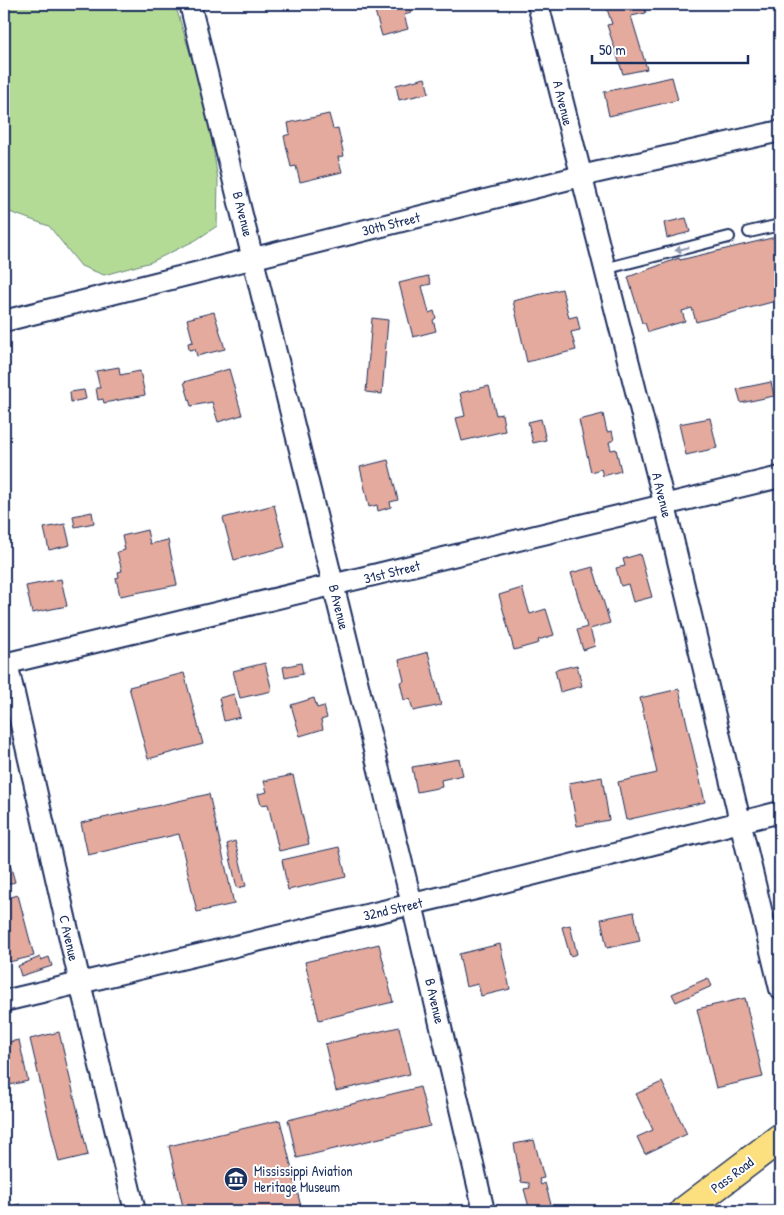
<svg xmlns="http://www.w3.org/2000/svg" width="784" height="1215" font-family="'Patrick Hand',sans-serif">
	<rect width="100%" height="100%" fill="#fff"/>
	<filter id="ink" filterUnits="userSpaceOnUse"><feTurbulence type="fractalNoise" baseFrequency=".02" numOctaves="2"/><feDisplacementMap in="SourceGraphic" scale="10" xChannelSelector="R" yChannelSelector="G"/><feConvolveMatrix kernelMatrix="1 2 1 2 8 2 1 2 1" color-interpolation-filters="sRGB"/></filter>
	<g filter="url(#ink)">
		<polygon fill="#b4db96" stroke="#68857a" points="4,4 175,4 207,109 218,180 217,226 196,240 151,262 104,275 81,266 49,226 4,210"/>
		<g fill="#e3aa9d" stroke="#1b2f5e">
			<polygon points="373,4 409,4 411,13 404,15 408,29 382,36"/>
			<polygon points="616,4 644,4 646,13 631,16 647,69 623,74 607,25 612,24 606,6"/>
			<polygon points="672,77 678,100 609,116 604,92"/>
			<polygon points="425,78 429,93 399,100 396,85"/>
			<polygon points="329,114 333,129 338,128 344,156 338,157 342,172 300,182 296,166 291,167 284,136 290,134 288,123"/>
			<polygon points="686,218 690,232 667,238 664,223"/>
			<polygon points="780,236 780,300 696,322 692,308 682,311 685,321 648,332 645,323 642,323 628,277 679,258 680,260"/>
			<polygon points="428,276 431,284 422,286 429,313 434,311 436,318 433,320 436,331 413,337 399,283"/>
			<polygon points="562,289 569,318 577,316 580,330 571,332 576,350 527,362 513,301"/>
			<polygon points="214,312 225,349 197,356 195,349 189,350 188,343 193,342 187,319"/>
			<polygon points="372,318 388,320 382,394 366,392"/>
			<polygon points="119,367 120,375 140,371 145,395 104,403 103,399 98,400 96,388 100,388 96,371"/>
			<polygon points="229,369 242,415 218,422 212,402 191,406 184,382"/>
			<polygon points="771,382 774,396 741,403 737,389"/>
			<polygon points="489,386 496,415 502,414 505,431 462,441 456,418 465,416 460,393"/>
			<polygon points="84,390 86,399 71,402 70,392"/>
			<polygon points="603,414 607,432 612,431 614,440 609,442 611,450 616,449 621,471 603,476 601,469 591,472 579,420"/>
			<polygon points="710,418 717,448 686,455 679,424"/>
			<polygon points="541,419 546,440 533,443 528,422"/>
			<polygon points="388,460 398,500 390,502 391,507 378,511 377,505 369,507 360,467"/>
			<polygon points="274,505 285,547 234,560 223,518"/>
			<polygon points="92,512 94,523 75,527 73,516"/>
			<polygon points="65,524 70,545 49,550 44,528"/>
			<polygon points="147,530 150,544 168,540 177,585 120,596 116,578 119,577 118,572 122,571 117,552 125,550 122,536"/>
			<polygon points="640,554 652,597 633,602 628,584 621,586 616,568 625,566 623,559"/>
			<polygon points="593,567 610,623 590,629 595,646 583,650 577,630 587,627 571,573"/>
			<polygon points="61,579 67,606 32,613 26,586"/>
			<polygon points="522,588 530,614 546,609 554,635 538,640 539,643 514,650 499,595"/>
			<polygon points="428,652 441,705 413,711 410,699 404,700 400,682 404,681 399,660"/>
			<polygon points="265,663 272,691 240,698 233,671"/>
			<polygon points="301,663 303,674 285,678 283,667"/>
			<polygon points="577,665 582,686 560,692 555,670"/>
			<polygon points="184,673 203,744 148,759 129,687"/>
			<polygon points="679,689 705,802 626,820 618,782 657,773 640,698"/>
			<polygon points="234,694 240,717 224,721 219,698"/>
			<polygon points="314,698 317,708 324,706 327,718 321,720 323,729 300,736 291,705"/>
			<polygon points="459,759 463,775 441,780 442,787 417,792 412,767"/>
			<polygon points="293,775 309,844 279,851 268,804 261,805 258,794 267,792 264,781"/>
			<polygon points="602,777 609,820 577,826 569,783"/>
			<polygon points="209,794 234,904 197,912 179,834 88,855 81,823"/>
			<polygon points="235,841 246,886 237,888 227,844"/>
			<polygon points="339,847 346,877 288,890 282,860"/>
			<polygon points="8,857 15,882 4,885 4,858"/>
			<polygon points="18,895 34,956 9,962 4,942 4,899"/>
			<polygon points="634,912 640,941 607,948 601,919"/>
			<polygon points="570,925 577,954 570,956 562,927"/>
			<polygon points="379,944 393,1002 319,1020 305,962"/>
			<polygon points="500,944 510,989 481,996 478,984 466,987 459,954"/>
			<polygon points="40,957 41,960 49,957 52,966 21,976 18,966"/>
			<polygon points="708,978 712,986 676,1002 672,994"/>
			<polygon points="745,998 763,1077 716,1088 697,1009"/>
			<polygon points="399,1027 410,1074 336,1091 325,1044"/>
			<polygon points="59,1032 88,1155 59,1162 30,1039"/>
			<polygon points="19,1040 28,1081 5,1086 4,1043"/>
			<polygon points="662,1082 687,1134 645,1154 637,1137 653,1130 636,1094"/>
			<polygon points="420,1087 430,1126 297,1158 288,1120"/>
			<polygon points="280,1120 302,1211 184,1211 169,1146"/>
			<polygon points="534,1140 544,1178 539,1179 541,1185 545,1183 552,1208 539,1211 530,1211 524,1189 530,1188 529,1183 521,1182 514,1144"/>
			<polygon points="4,1184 6,1184 11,1206 20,1204 22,1211 4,1211"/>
			<polygon points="451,1203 453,1211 438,1211"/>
		</g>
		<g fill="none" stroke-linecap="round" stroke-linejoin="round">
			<g stroke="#1b2f5e" stroke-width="14">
				<g id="service">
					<polyline points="749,232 780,225"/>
					<polyline points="604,269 729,237"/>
				</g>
			</g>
			<g stroke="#1b2f5e" stroke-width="24">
				<g id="minor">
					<polyline points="190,4 412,904 484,1211"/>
					<polyline points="538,4 665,506 780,989"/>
					<polyline points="4,321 581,176 780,131"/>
					<polyline points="7,663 80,983 135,1211"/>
					<polyline points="4,664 780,477"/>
					<polyline points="4,1001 480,888 780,812"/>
				</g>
			</g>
			<g stroke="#1b2f5e" stroke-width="31">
				<polyline id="primary" points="684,1211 780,1138"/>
			</g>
			<use href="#service" stroke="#fff" stroke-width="10"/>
			<use href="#minor" stroke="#fff" stroke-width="20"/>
			<use href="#primary" stroke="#fce080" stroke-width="28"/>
		</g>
		<defs><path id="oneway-solid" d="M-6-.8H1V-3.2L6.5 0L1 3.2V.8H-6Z" transform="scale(1.25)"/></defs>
		<use fill="#8d97ae" href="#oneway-solid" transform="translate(682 249) rotate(166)"/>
	</g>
	<defs>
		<g id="museum-disc" transform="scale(1.25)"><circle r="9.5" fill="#1b2f5e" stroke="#fff"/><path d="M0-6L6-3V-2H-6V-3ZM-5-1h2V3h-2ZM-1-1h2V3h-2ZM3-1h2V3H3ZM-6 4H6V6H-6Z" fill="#fff"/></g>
	</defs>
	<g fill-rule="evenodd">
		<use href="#museum-disc" x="236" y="1179"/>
	</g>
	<g text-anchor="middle" stroke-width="4" stroke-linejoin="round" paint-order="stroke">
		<g font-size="14" fill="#1b2f5e" stroke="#fff">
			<text transform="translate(563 103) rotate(76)" y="5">A Avenue</text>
			<text transform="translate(243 214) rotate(76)" y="5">B Avenue</text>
			<text transform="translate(391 224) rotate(-14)" y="5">30th Street</text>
			<text transform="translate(662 495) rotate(76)" y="5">A Avenue</text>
			<text transform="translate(392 572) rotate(-14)" y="5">31st Street</text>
			<text transform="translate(339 607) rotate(76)" y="5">B Avenue</text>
			<text transform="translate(393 909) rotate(-13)" y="5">32nd Street</text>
			<text transform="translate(69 938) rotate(77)" y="5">C Avenue</text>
			<text transform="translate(435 1001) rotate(77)" y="5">B Avenue</text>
			<text transform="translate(732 1175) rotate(-37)" y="5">Pass Road</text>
		</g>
		<g font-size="14" fill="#1b2f5e" stroke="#fff" text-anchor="start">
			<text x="254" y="1176">Mississippi Aviation<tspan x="254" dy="16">Heritage Museum</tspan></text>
		</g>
	</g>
	<rect width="784" height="1215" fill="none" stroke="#fff" stroke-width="20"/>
	<rect x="10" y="10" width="764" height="1195" fill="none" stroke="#1b2f5e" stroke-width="2" filter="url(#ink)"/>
	<path d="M592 55v8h156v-8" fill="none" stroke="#1b2f5e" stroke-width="2.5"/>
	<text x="599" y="55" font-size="15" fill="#1b2f5e" stroke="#ffffff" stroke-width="4" paint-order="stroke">50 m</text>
</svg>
